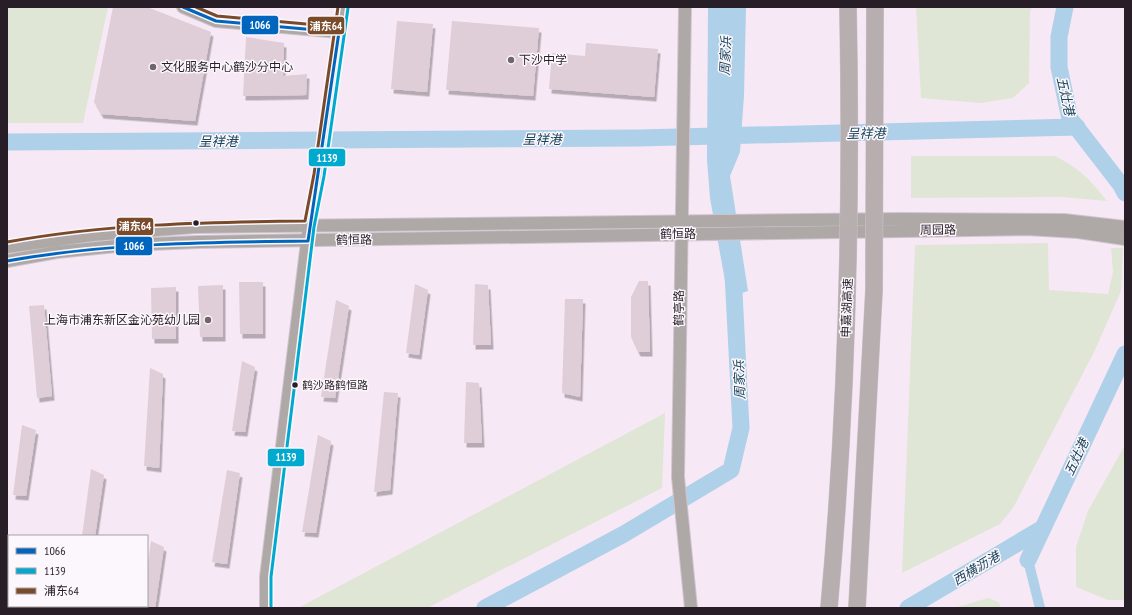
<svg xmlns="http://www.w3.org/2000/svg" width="1132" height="615" font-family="'PT Sans Narrow','Noto Sans SC',sans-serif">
	<defs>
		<filter id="shadow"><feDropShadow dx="2.5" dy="4.5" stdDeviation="0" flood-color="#0004"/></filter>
	</defs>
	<rect width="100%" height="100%" fill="#f7e8f5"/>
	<g fill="#e0e6d5">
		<polygon points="7,7 108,7 83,123 7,123"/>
		<polygon points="916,7 1032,7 1030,12 1029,83 1013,98 980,103 921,98"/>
		<path d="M911,156H1055C1080,169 1090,179 1107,201L1062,197L911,198Z"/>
		<polygon points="1048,243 1049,290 1108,294 1113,272 1111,248 1123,248 1121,291 1095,350 1013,508 1000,524 902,573 915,245"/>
		<polygon points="665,413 662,488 427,608 298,608"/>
		<polygon points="1125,445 1125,600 1108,600 1076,587 1076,547 1088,511"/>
		<polygon points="988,598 999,602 1001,608 954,608"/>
	</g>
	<polygon fill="#aed0e8" points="708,7 746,7 744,95 740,152 730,176 748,291 728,297 710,198 707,160"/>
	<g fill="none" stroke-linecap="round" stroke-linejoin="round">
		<polyline stroke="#aed0e8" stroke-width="10" points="1028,560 1040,608"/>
		<g stroke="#aed0e8" stroke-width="17">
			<polyline points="1065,7 1059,37 1059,67 1070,119 1121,185 1125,193"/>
			<polyline points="7,142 639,138 1077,127"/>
			<polyline points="1028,560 1125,354"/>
			<polyline points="485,608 624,534 731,470 741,428 733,273"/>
			<polyline points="908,608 1043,528"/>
		</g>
	</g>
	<g fill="#dfced7" filter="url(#shadow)">
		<polygon points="113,7 147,7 211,32 195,121 101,114 94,102"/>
		<polygon points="397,21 433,24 427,92 391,89"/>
		<polygon points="452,21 539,28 533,96 446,90"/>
		<polygon points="246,37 284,43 283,76 307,74 306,95 243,96"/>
		<polygon points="586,43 658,49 654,97 549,89 552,53 585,56"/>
		<polygon points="639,281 648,281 650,352 638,352 631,337 631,297"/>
		<polygon points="239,282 263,282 263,334 240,334"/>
		<polygon points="415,284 428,290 419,355 406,353"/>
		<polygon points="475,284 488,285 491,345 473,345"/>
		<polygon points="223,285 223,337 200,337 198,286"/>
		<polygon points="176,287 176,339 152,339 151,288"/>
		<polygon points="565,299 583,299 580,397 562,393"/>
		<polygon points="336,300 349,306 335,398 321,397"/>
		<polygon points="44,305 52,396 37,398 29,306"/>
		<polygon points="242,361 255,367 245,432 232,431"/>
		<polygon points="150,368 163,374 159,468 144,466"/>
		<polygon points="466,382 479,383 482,443 464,443"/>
		<polygon points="384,392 398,393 390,490 374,492"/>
		<polygon points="22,425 36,430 26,496 13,495"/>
		<polygon points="318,435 331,441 316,533 302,532"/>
		<polygon points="91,469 104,475 95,536 82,536"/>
		<polygon points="227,470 240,473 227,564 212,562"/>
		<polygon points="151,541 164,547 155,608 147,608 147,571"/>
	</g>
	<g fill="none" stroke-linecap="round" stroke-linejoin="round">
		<g stroke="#d0c5cf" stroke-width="14">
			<g id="minor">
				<polyline points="183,7 216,21 339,32"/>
				<polyline points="685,7 678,477 691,608"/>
				<polyline points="7,247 92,235 195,227 901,219 1064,220 1125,227"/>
				<polyline points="7,261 57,252 127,245 198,242 1027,229 1078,232 1125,239"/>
				<polyline points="266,608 266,577 309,226 319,175 343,7"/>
			</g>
		</g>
		<use href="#minor" stroke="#aea8a6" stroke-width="12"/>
		<g stroke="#d0c5cf" stroke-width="18" stroke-linecap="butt">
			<g id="highway-bridge">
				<path d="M829,608C847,408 852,207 848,7"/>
				<polyline points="857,608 874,290 875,7"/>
			</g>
		</g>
		<use href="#highway-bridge" stroke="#b7aeb0" stroke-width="17"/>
		<g stroke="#fcf7fc" stroke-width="6">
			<g id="bus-1">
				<polyline points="183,7 216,21 339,32"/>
				<path d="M7,261C107,243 207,242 308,241L339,32"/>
			</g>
		</g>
		<g stroke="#fcf7fc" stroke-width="6">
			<polyline id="bus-2" points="271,608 271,577 314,227 324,176 348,8"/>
		</g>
		<g stroke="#fcf7fc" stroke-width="6">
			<g id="bus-3">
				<polyline points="196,7 217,16 339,27"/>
				<path d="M7,242C106,224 205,222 305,221L314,174L338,7"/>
			</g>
		</g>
		<use href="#bus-1" stroke="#0065bd" stroke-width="3"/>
		<use href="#bus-2" stroke="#00a9ce" stroke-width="3"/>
		<use href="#bus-3" stroke="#7a4b2a" stroke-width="3"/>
	</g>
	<g fill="#70656f" stroke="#fcf7fc" stroke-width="1.5">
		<circle cx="511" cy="60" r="4"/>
		<circle cx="153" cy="67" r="4"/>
		<circle cx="208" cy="320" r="4"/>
	</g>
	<g fill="#281e27" stroke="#fcf7fc" stroke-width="1.5">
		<circle cx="196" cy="223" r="3.5"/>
		<circle cx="295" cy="385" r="3.5"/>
	</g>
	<g text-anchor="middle" stroke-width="3" stroke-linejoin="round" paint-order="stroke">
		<g font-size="11" fill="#281e27" stroke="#fcf7fc" text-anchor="start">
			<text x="302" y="389">鹤沙路鹤恒路</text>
		</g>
		<g font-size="12" fill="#281e27" stroke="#fcf7fc" text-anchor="start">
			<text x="519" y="64">下沙中学</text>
			<text x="161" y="71">文化服务中心鹤沙分中心</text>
			<text x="200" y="324" text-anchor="end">上海市浦东新区金沁苑幼儿园</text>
		</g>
		<g font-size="12" fill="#281e27" stroke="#fcf7fc">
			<text transform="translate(938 230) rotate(-1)" y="4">周园路</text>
			<text x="678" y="238">鹤恒路</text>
			<text transform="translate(354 240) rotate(-1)" y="4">鹤恒路</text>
			<text transform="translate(679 308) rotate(-89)" y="4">鹤亭路</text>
			<text transform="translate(847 308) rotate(-88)" y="4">申嘉湖高速</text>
		</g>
		<g font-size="13" font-style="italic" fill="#1a465b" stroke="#fcf7fc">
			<text transform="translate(725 56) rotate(-88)" y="5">周家浜</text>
			<text transform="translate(1066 96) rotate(77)" y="5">五灶港</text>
			<text transform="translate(866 133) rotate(-1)" y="5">呈祥港</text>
			<text x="542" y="144">呈祥港</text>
			<text x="218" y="146">呈祥港</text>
			<text transform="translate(739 380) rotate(-92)" y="5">周家浜</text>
			<text transform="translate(1076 457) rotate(-65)" y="5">五灶港</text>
			<text transform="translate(976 568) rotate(-31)" y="5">西横沥港</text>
		</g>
	</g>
	<g stroke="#fcf7fc" stroke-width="1.5">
		<rect x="241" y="15" width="38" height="20" rx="4" fill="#0065bd"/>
		<rect x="307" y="16" width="38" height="19" rx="4" fill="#7a4b2a"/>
		<rect x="308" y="148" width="38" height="19" rx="4" fill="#00a9ce"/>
		<rect x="116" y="217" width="38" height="19" rx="4" fill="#7a4b2a"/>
		<rect x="115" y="236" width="38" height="20" rx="4" fill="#0065bd"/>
		<rect x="267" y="448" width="38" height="19" rx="4" fill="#00a9ce"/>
	</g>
	<g font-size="11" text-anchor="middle" font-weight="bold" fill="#fff">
		<text x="260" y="29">1066</text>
		<text x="326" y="30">浦东64</text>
		<text x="327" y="162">1139</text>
		<text x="135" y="230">浦东64</text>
		<text x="134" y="250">1066</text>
		<text x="286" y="461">1139</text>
	</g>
	<rect width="1132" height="615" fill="none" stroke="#281e27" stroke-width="16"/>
	<rect x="8" y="535" width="140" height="72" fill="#fcf7fc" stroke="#a7a0a7"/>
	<rect x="16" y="548" width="20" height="6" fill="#0065bd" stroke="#a7a0a7"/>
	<text x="44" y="555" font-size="12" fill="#281e27">1066</text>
	<rect x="16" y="568" width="20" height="6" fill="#00a9ce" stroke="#a7a0a7"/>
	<text x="44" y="575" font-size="12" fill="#281e27">1139</text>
	<rect x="16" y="588" width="20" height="6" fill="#7a4b2a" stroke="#a7a0a7"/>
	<text x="44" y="595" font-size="12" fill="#281e27">浦东64</text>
</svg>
